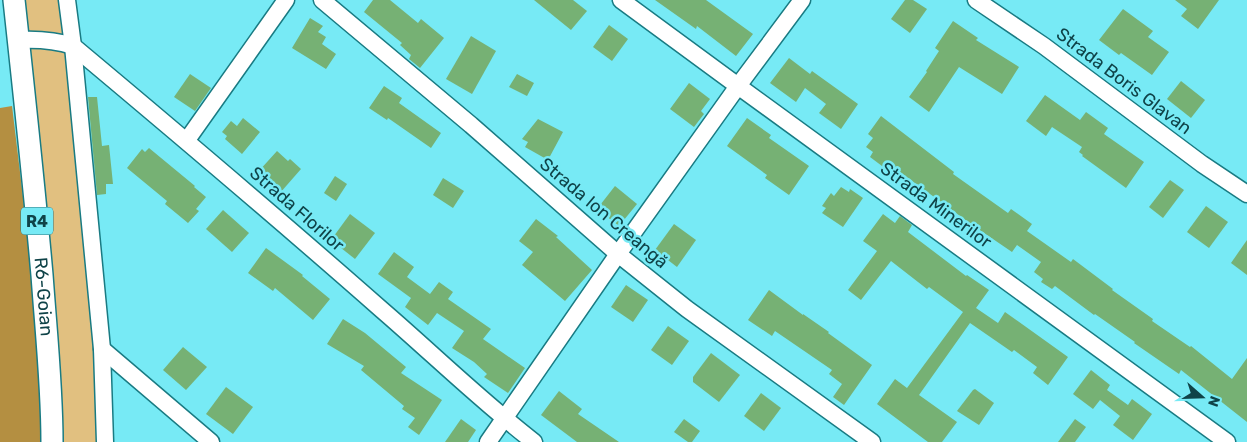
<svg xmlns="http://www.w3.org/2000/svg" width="1247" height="442" font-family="Rubik,sans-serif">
	<rect width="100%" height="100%" fill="#77eaf5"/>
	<g fill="#e1c080">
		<polygon points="20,0 63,0 68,36 39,33 23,29"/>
		<polygon points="57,46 69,54 93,318 100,442 60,442 25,47"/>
	</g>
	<polygon fill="#b48f41" points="12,106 30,255 42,425 42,442 0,442 0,108"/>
	<g fill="#76b174">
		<polygon points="373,0 390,0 418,23 421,19 444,38 420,68 409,59 411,55 400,45 402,43 364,12"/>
		<polygon points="534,0 573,0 587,11 571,30"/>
		<polygon points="655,0 706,0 753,34 736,56 697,26 696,29"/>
		<polygon points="905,0 913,0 927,9 910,33 891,19"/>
		<polygon points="1175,0 1219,0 1198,29 1181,16 1187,9"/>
		<polygon points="1123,9 1153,31 1148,37 1169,52 1152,75 1121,53 1119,55 1099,40"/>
		<polygon points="310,18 323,26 318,32 326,37 322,44 336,54 326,69 292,48"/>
		<polygon points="953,21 978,38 976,40 1019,67 1002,94 959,67 929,112 909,97 927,72 926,71 939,51 935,48"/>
		<polygon points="609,25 628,39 612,61 593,47"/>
		<polygon points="471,36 496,51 472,94 446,79"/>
		<polygon points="789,58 810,74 812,71 858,104 841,129 819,113 826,104 805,88 796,102 770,83"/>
		<polygon points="190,74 211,88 195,111 174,97"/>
		<polygon points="517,74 534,83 527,96 509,87"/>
		<polygon points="1181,81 1205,100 1191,118 1167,99"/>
		<polygon points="689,83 710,99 701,111 704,114 694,127 670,109"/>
		<polygon points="384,86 402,98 399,103 441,133 431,148 388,118 387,120 369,108"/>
		<polygon points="1045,95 1080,120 1086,112 1108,128 1104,134 1144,162 1126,188 1082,156 1083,155 1079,152 1082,147 1052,127 1046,136 1026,121"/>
		<polygon points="88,97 97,97 102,146 109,145 113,184 106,184 106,194 97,195"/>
		<polygon points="881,116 954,172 953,174 1008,213 1011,209 1032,224 1027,231 1071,262 1073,259 1113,289 1112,290 1153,319 1152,321 1190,347 1191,346 1232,379 1247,358 1247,422 1181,370 1179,374 1134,343 1135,342 1095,314 1094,315 1055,286 1052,289 1041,282 1043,279 1034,272 1041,262 1017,245 1012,252 971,224 889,164 886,169 870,157 873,152 866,147 873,138 868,134"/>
		<polygon points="243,118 260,132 242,154 225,139 227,136 222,132 231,121 237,126"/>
		<polygon points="747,118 771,135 769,138 809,166 789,195 765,178 767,175 727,146"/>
		<polygon points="538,119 563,132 548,160 525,147 528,142 522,139"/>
		<polygon points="149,148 195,186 194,187 206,197 196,209 199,211 188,223 165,204 167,201 127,168 142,149 145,152"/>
		<polygon points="277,151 288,161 290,159 301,169 280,193 258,172"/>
		<polygon points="335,176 347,184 336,201 324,193"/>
		<polygon points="443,178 464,191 453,208 433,195"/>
		<polygon points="1170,180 1184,190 1163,218 1149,207"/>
		<polygon points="615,186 637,204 619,226 597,209"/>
		<polygon points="841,187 849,192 850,189 863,198 843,227 822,213 826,208 822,206 831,193 834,196"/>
		<polygon points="1206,206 1228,222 1209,248 1187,232"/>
		<polygon points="223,210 249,233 232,252 206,229"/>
		<polygon points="350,214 375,233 355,259 331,240"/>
		<polygon points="883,214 895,223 900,216 912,225 908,232 966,276 967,275 989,290 976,308 998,323 1005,312 1068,357 1048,385 1033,373 1037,367 1014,350 1012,352 970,323 919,395 957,422 942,442 928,442 877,404 895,379 907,388 963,312 929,287 927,289 891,261 861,300 848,290 877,251 863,241"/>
		<polygon points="536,219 558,236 556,237 592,270 565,301 522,265 533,252 519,241"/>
		<polygon points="674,224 696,240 677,267 655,250"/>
		<polygon points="1247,240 1247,275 1231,263"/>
		<polygon points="266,248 303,275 302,276 330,299 313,320 275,288 273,291 248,273"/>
		<polygon points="394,252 414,267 407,277 430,294 439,282 453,292 448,299 491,329 483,339 525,368 508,393 484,377 487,374 474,362 452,348 464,331 437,313 428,325 405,307 411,298 378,274"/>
		<polygon points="626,285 648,300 633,322 611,307"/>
		<polygon points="769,290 803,315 803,314 829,332 828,333 872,365 844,405 833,397 842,384 829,374 832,370 775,331 772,336 748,320"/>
		<polygon points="343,319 365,333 406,367 401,373 442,400 419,435 408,427 415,418 402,409 404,406 361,370 364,366 327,344"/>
		<polygon points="668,326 689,341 672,365 651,350"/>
		<polygon points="183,347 207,367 186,390 163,370"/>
		<polygon points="711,353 740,375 719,402 693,382 693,377"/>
		<polygon points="1091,370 1110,385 1107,390 1128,405 1132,399 1152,414 1133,440 1113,425 1120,416 1100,400 1093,409 1073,394"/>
		<polygon points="226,387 253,407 233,434 206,414"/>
		<polygon points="975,389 994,403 979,425 957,411 973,390"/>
		<polygon points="559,391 582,409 578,414 619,442 577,442 541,415"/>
		<polygon points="761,393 781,408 764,431 744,416"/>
		<polygon points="461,419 476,430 468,442 445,442"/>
		<polygon points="684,419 700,431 692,442 688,442 674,432"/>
		<polygon points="1075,419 1086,427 1075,442 1058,442"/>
	</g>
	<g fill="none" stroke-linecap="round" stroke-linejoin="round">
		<g stroke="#197b83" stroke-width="19">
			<g id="minor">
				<polyline points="67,0 73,46 102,349 105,442"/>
				<polyline points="322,0 471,125 618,254 687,309 872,442"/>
				<polyline points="621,0 738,86 1227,442"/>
				<polyline points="976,0 1044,46 1202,164 1247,194"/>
				<path d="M18,40C38,39 55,40 73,46C177,133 281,221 382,310C433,354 481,401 534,442"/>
				<polyline points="187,140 286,0"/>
				<polyline points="102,349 211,442"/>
				<polyline points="488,442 618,254 738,86 802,0"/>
			</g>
		</g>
		<g stroke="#197b83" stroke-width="24">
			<g id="major">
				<path id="s1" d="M14,0C24,92 34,184 42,275C46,331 52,386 52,442"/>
			</g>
		</g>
		<use href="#minor" stroke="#fff" stroke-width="16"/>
		<use href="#major" stroke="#fff" stroke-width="21"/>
	</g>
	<g text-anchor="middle" stroke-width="5" stroke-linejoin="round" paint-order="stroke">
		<rect fill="#77eaf5" stroke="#2e757c" stroke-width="1" x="21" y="207.5" width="32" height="27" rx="4"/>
		<g font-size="16" font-weight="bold" fill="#0f4348">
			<text x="37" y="227">R4</text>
		</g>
		<g font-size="18" fill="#0f4348" stroke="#77eaf5">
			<text transform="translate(1124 81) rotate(37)" y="6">Strada Boris Glavan</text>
			<text transform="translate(936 205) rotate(36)" y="6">Strada Minerilor</text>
			<text transform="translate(297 209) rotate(41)" y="6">Strada Florilor</text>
			<text transform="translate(604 213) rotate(40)" y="6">Strada Ion Creangă</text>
			<text dy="6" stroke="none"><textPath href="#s1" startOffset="298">R6-Goian</textPath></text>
		</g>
	</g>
	<g transform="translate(1202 397) rotate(110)" stroke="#77eaf5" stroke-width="4" paint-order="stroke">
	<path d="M0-4L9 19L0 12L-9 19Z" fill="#0f4348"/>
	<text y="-8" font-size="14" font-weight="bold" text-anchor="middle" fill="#0f4348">N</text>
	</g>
</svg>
